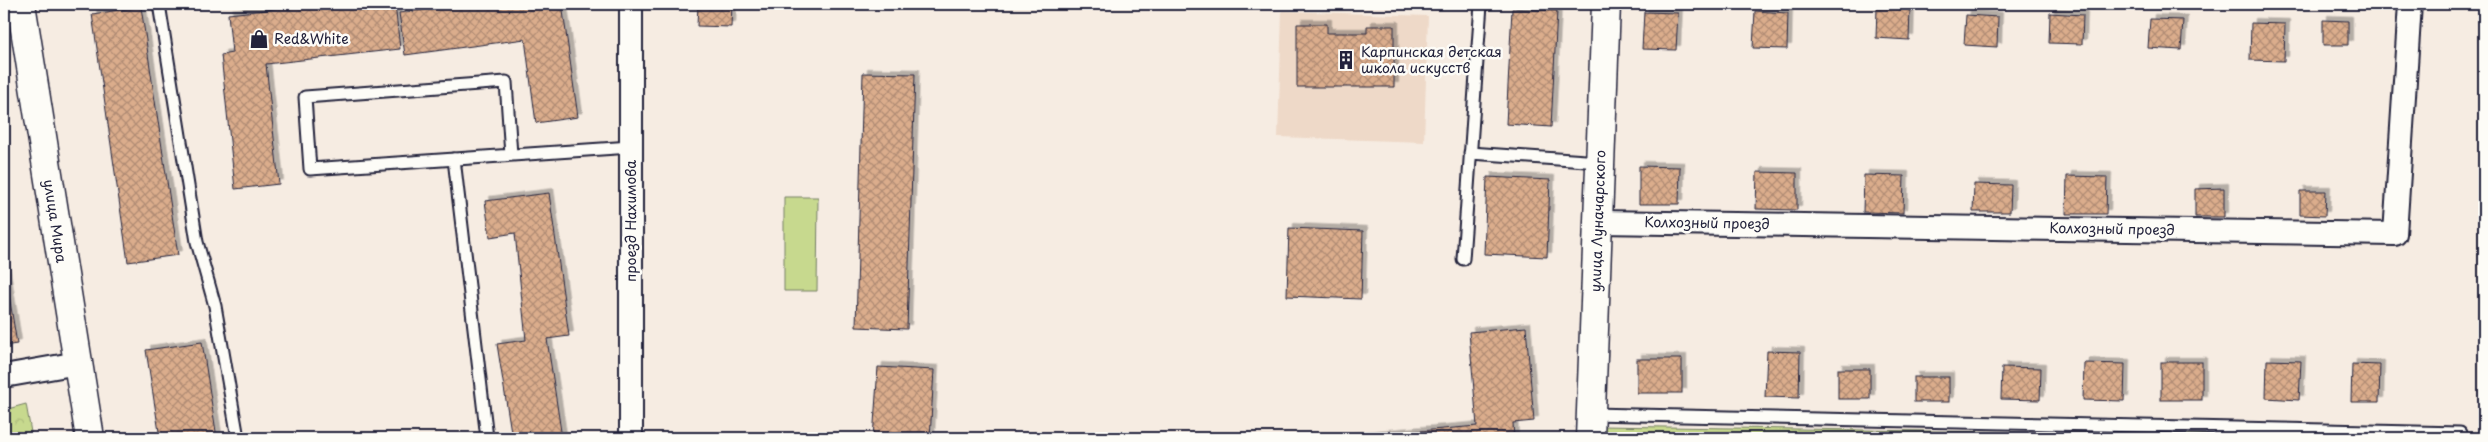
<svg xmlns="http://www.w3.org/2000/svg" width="2488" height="442" font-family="'Playpen Sans',sans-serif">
	<defs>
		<pattern id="forest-crowns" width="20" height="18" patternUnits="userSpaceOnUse" patternTransform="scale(1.25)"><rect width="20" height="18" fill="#c7d98e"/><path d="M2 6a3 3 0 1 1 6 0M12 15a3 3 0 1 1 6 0" fill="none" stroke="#abba7b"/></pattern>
		<pattern id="building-cross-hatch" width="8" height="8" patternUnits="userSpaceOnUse" patternTransform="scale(1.25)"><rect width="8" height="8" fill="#dbad8c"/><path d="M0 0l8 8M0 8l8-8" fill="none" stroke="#b18c74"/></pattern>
		<filter id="shadow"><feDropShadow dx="4.5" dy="-4.5" stdDeviation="0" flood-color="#0004"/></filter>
	</defs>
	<rect width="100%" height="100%" fill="#f6ece2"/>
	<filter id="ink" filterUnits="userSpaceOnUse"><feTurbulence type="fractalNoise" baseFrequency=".02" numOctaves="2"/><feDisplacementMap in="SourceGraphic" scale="10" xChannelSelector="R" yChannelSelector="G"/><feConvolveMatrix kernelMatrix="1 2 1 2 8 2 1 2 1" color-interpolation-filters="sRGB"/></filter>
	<g filter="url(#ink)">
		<polygon fill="#eed9c8" points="1282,11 1428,16 1424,142 1278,137"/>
		<g fill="#c7d98e" stroke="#747e64">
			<polygon points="784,197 818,197 817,291 784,291"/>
			<polygon points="1601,426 2383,438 1602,438"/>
		</g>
		<polygon fill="url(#forest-crowns)" stroke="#747e64" points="26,404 32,438 4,438 4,410"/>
		<g fill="url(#building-cross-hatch)" stroke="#22223b" filter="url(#shadow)">
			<polygon points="322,4 395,4 400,49 266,64 279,184 235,189 221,55 232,53 228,14"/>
			<polygon points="469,4 562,4 578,117 536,123 525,39 405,55 399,13"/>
			<polygon points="698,4 732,4 731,27 697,26"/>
			<polygon points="141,7 178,255 128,262 92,14"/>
			<polygon points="1877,8 1910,10 1909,40 1876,38"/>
			<polygon points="1512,9 1557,11 1551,127 1506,124"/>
			<polygon points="1755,11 1788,13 1787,49 1753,48"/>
			<polygon points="1644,12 1678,13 1676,50 1642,49"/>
			<polygon points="2050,13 2083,15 2082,44 2049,43"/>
			<polygon points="1966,15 1998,17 1997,47 1964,45"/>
			<polygon points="2150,19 2183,20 2181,50 2148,48"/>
			<polygon points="2323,20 2348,21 2348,45 2323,45"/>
			<polygon points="2251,23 2285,24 2284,61 2250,60"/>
			<polygon points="1297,24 1327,24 1327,33 1367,33 1367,26 1394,26 1394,87 1297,87"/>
			<polygon points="863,73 915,74 907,329 856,327"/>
			<polygon points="1639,166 1680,167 1679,204 1639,204"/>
			<polygon points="1757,172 1797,173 1797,210 1756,209"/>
			<polygon points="1864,175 1904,176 1903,213 1863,212"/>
			<polygon points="2067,176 2107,177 2106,214 2066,214"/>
			<polygon points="1487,177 1550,180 1547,257 1484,254"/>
			<polygon points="1974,184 2011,185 2010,212 1973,212"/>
			<polygon points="2224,188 2224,217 2195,217 2195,189"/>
			<polygon points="2300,191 2326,191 2325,216 2300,215"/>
			<polygon points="549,193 569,336 547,339 562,438 512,438 497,344 526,340 515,233 490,237 485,201"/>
			<polygon points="1289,228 1363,231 1361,299 1287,296"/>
			<polygon points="4,264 17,344 4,346"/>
			<polygon points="1526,327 1534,421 1513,423 1514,438 1340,438 1477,426 1469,332"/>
			<polygon points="202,342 217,438 160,438 146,350"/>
			<polygon points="1767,351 1800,352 1799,398 1765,397"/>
			<rect x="1637" y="359" width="45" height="34"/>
			<polygon points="2267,360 2301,361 2299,400 2266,398"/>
			<rect x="2161" y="362" width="41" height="38"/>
			<polygon points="2084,363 2125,364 2124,401 2083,400"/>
			<polygon points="2352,364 2380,365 2379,402 2351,402"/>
			<polygon points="878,367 934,370 930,438 873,438"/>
			<polygon points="2002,367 2041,368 2040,400 2001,399"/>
			<rect x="1838" y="369" width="32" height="30"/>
			<rect x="1914" y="377" width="35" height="25"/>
		</g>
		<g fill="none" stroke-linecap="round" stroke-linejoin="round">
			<g stroke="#22223b" stroke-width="15">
				<g id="service">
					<polyline points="159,4 197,242 215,306 238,438"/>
					<polyline points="1470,153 1600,162"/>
					<polyline points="511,155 506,82 305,97 310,169 631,147"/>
					<polyline points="454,159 487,438"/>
					<polyline points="1463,259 1481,4"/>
					<polyline points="1591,414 2460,433"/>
				</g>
			</g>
			<g stroke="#22223b" stroke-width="26">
				<g id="minor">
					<polyline points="1598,222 2395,234 2410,4"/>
					<polyline points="4,376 78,363"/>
					<polyline points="631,438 631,4"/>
				</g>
			</g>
			<g stroke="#22223b" stroke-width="31">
				<polyline id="tertiary" points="1590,438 1606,4"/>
			</g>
			<g stroke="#22223b" stroke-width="31">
				<polyline id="secondary" points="21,4 90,438"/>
			</g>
			<use href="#service" stroke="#fdfcf7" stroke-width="11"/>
			<use href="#minor" stroke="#fdfcf7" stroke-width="22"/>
			<use href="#tertiary" stroke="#fdfcf7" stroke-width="28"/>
			<use href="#secondary" stroke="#fdfcf7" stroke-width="28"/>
		</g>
	</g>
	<defs>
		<g id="shop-bare" transform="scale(1.5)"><path d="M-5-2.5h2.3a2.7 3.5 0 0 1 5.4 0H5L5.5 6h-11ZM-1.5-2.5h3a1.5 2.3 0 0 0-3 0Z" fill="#22223b" stroke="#fdfcf7" stroke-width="2.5" paint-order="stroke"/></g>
		<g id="building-bare" transform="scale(1.5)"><path d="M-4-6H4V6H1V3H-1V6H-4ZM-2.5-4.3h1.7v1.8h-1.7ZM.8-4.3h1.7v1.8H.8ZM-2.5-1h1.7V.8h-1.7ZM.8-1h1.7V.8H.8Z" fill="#22223b" stroke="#fdfcf7" stroke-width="2.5" paint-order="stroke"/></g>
	</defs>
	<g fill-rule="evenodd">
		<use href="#shop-bare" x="259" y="39"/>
		<use href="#building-bare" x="1346" y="60"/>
	</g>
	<g text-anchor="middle" stroke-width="5" stroke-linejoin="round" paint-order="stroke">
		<g font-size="14" fill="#22223b" stroke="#fdfcf7" text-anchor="start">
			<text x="274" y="44">Red&amp;White</text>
			<text x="1361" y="57">Карпинская детская<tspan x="1361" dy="16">школа искусств</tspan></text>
		</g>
		<g font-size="14" fill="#22223b" stroke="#fdfcf7">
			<text transform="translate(55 221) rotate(81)" y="5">улица Мира</text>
			<text transform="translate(631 221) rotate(-90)" y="5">проезд Нахимова</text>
			<text transform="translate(1598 221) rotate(-88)" y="5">улица Луначарского</text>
			<text transform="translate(1707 223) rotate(1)" y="5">Колхозный проезд</text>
			<text transform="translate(2112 229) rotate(1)" y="5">Колхозный проезд</text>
		</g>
	</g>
	<rect width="2488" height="442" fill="none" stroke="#fdfcf7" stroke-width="20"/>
	<rect x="10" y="10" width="2468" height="422" fill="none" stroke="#22223b" stroke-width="2" filter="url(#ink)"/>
</svg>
